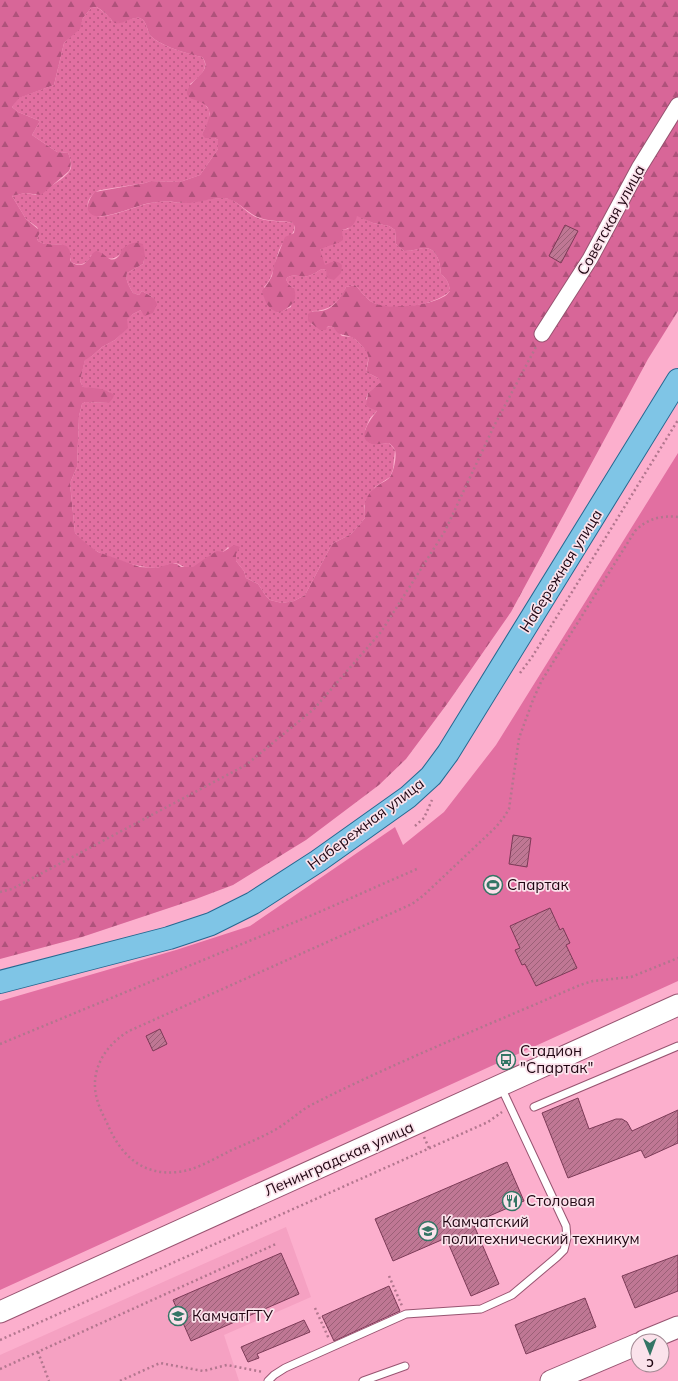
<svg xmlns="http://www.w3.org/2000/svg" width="678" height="1381" font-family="Mulish,sans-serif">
	<defs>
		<pattern id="grass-dots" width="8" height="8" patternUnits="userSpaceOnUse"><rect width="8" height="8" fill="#e26fa1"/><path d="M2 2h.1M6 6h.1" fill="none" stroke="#b75982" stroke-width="1.8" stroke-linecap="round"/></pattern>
		<pattern id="forest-firs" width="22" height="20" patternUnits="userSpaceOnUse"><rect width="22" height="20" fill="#d86698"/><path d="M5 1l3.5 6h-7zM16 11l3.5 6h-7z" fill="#af527b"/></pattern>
		<pattern id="building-hatch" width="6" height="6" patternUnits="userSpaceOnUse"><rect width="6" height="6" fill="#bf7794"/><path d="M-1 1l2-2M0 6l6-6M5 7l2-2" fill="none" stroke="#9b6077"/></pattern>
	</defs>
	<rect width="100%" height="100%" fill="#fcafcd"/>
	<polygon fill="#f5a1c2" points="286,1227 311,1297 224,1335 239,1381 0,1381 0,1355"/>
	<path fill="url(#grass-dots)" d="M97,7L110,17L112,21C115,22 119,23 122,22C128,21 133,17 140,18C148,21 146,33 153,38C163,47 189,54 202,57C211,68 198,78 190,84L209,110V121L202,134L215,138L218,140V149L200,175L180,182L151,181L145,183L100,190C91,193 82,206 92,213C92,213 97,216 97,216C108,219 138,205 151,203C158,202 165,201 172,202C176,202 180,203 184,203C198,203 220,194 232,200C240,204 245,211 252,215C265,223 280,220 294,223C297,235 286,237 281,246C274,259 275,277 264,287L278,313L291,307L294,288C290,286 288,284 286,279C292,272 300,278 308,276C313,275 318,271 322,269L326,270L330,280L320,254V250L342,230L348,229L357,215L373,223L389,226L395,230L396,244L404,251C411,251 417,249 423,248C438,247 440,264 441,274C447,279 449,283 450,291C435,306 388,313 370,301C365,297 360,290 355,285L346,287C339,303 329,311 312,311L311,324C316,327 325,329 330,326L333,327L342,336L352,337L356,340L367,351L369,355L366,372L378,378L382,382L368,393L366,399L377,411L370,418L365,430L376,444L389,443L395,450L393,469L390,477L375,487L364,506L365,518L351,534L332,544L305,595L294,601L282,603L270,600L266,596L258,584L246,578L244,571L236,561V554L228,547L223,552C208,551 206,562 194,567C185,571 181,563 174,563C167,564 162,568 156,568C138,568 102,556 88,546C84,542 79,537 75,533L70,483L77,467L79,416L82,404L85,402L109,403L110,392L83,387L80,381L85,359L92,356L102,347L115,340L121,334L126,319L133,314L141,310L154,298L142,291L139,295L133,293C129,286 125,280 127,273L143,264L144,260L121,253C113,263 102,257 91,255C88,264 79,267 71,262L68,248C66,247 61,244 59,244C50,244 47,246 38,241L37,238L40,233L37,227L26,219L12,196L25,193L36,195C44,190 69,177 71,168C72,163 70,157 68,153L57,152L32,135L40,121L18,112L12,107L18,98L54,85L64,43L79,29L83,18L91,8Z"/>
	<path fill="url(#forest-firs)" fill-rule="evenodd" d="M0,0H678V311L648,359L511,612L447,704L406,759L379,785L306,840L233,885L196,899L82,937L0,959ZM97,7C101,10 106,13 109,17C110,17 112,21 113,22C121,27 132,16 140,18C148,21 146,33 153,38C164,47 188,54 202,57C215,72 187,80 187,94C189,99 193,99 198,101C216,107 209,121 202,134L205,138H215L218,140V149L200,175L180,182L151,181L145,183L95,192C89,198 82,213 96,216C109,218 135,206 150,203C158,202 166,201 174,202C177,202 180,203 183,203C197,204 210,198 223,198C238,199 247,214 260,218C271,222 282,220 293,223L295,227L294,233L285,237L274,265L272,276L268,283L262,291C265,301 267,309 279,313C289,308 299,302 294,288C290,286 288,284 286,279C292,272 300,278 308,276C313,275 318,271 322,269L326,270L327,278L334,280L341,273L342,265C336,259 332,262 325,265L320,250C327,245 336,245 343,240L342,230C351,228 355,225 357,216L373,223L389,226L395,230L396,244L404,251C411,251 417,249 423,248C438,247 440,264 441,274C447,279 449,283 450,291C448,293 446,296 443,297C428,306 385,311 370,301C365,297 360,290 355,285L346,287C341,297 333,310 321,311C316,312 313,310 308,314V321L320,330H326L327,327L330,326L333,327C341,338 341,333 351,337C356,339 358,342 361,345C371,355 369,359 366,372L378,378L381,382L368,393L366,406L377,411C372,417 356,438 370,443C375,446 383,443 389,443C391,445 394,447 395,450C397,456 394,471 390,477C388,480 383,482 380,484C366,493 363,503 365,518L351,534L332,544L305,595L294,601L282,603L270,600L266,596L258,584L246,578L244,571L236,561V554L240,547L234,545L223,552L217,551L210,555L193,567H181L177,564L172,563L157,568L140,567L98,552L88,545L75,533L70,483L77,467L79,416L82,404L85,402L109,403L113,398L114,395C106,388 93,388 83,387L80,381L85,360L92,356L102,347L115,340L128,328L127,319L133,314L141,310L144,316L153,313L157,304L154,298L142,291L139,295L133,293C129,286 125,280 127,273L143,264L145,256L143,244C134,241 129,244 122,249C121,255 115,263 108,258C105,256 103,253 99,252C96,250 96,251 93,253C87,261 84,270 71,262C69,257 71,253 69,249C64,240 49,248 38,241L37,238L40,233L39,230L26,219L12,196L25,193L41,195L69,171C72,165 71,159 68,153L57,152L32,135L40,121L18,112L12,107L19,98L54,85L64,43L80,29L83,18L91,8Z"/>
	<polygon fill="#e26fa1" points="678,453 678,981 0,1290 0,1001 176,950 250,926 395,827 403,845 444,812 496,745"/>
	<g fill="url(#building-hatch)" stroke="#7c3a57">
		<polygon points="565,225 578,231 561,263 549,256"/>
		<polygon points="513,835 531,838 527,867 509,864"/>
		<polygon points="550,908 560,930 563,928 570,943 566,945 577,968 536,986 525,964 522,965 515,950 520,948 510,926"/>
		<polygon points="160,1029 167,1044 153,1051 146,1036"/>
		<polygon points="578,1098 589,1129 616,1119 622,1119 627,1122 632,1131 678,1110 678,1143 645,1158 641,1150 568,1178 542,1113"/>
		<polygon points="507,1162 524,1201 473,1223 499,1284 471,1296 446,1238 393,1261 375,1219"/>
		<polygon points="281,1253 299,1294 191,1341 173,1300"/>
		<polygon points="678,1255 678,1291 635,1308 622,1276"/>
		<polygon points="389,1286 400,1311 334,1341 322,1316"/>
		<polygon points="585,1298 596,1327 526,1354 515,1325"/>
		<polygon points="304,1320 310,1332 257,1354 259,1358 248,1362 241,1347"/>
	</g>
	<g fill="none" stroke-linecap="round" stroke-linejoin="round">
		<g stroke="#985471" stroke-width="9">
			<g id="service">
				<polyline points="534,1107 678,1046"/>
				<polyline points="268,1381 274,1375 285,1368 406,1314 481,1309 512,1295 557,1257 564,1250 567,1238 566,1226 501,1087"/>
				<polyline points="363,1381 405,1366"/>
			</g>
		</g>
		<g stroke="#985471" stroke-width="17">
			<polyline id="minor" points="542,334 590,259 639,168 678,105"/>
		</g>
		<g stroke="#985471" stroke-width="23">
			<g id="secondary">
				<polyline points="0,1312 678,1005"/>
				<polyline points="644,1341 678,1327"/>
				<polyline points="551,1381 638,1344"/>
			</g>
		</g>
		<g stroke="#266991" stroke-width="24">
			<polyline id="primary" points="0,982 169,938 211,924 253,903 318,861 408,797 431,776 448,753 678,380"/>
		</g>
		<g stroke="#b2768e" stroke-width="2.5" stroke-dasharray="2 3" stroke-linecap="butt">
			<path d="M678,517C661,515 647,519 635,531L560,651L541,682L533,700L519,738L509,809L504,817L496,827L424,895L412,904L129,1031C105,1045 89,1071 97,1099C99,1107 103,1115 107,1123C120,1154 141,1176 178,1172C197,1170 215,1158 232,1150C246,1144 260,1138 273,1131C288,1123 299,1111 313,1104C400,1060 491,1024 580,985L593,981L631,977L678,958"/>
			<polyline points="520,673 532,657 678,420"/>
			<polyline points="415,826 424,818 432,800"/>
			<polyline points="0,892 12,889 246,765 314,709 381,632 445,531 494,426 537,345"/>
			<polyline points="0,1044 317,913 419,868"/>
			<polyline points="424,1137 429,1148"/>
			<polyline points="389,1276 402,1306"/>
			<polyline points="315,1308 329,1339"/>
			<polyline points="0,1340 488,1122 502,1112"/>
			<polyline points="38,1352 49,1381"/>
			<polyline points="0,1369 276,1244"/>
			<polyline points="120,1381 160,1363 203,1371 227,1365 263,1372"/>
		</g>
		<use href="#service" stroke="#fff" stroke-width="7"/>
		<use href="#minor" stroke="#fff" stroke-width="15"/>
		<use href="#secondary" stroke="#fff" stroke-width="21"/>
		<use href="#primary" stroke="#7fc5e6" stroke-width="22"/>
	</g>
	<defs>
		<g id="stadium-ring" transform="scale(1)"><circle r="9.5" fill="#fbe2eb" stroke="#347565" stroke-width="1.5"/><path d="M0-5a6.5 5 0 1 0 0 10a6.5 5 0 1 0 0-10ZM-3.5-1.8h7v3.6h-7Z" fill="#347565"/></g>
		<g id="bus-ring" transform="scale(1)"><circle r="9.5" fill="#fbe2eb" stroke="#347565" stroke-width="1.5"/><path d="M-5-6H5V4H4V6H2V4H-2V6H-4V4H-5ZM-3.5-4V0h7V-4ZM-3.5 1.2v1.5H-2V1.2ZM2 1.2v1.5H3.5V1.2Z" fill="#347565"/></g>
		<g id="restaurant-ring" transform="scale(1)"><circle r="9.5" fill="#fbe2eb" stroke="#347565" stroke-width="1.5"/><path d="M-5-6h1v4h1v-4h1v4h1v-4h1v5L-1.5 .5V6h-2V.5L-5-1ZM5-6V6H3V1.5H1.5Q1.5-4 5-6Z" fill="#347565"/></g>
		<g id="university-ring" transform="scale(1)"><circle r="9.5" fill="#fbe2eb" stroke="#347565" stroke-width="1.5"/><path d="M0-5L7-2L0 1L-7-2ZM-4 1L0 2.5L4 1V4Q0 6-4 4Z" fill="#347565"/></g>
	</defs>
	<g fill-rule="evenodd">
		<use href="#stadium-ring" x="493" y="885"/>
		<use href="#bus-ring" x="506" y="1060"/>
		<use href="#restaurant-ring" x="512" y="1201"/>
		<use href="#university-ring" x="428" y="1231"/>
		<use href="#university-ring" x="178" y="1316"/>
	</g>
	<g text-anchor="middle" stroke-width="3.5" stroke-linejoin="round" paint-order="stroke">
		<g font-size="15" fill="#1f0511" stroke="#fbe2eb">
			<text transform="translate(611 220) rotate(-61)" y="5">Советская улица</text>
			<text transform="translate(561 571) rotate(-58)" y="5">Набережная улица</text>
			<text transform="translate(366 824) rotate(-37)" y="5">Набережная улица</text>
			<text transform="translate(339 1159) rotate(-24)" y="5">Ленинградская улица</text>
		</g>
		<g font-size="15" fill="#1f0511" stroke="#fbe2eb" text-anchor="start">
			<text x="507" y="890">Спартак</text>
			<text x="520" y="1056">Стадион<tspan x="520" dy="17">"Спартак"</tspan></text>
			<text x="526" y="1206">Столовая</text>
			<text x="442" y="1227">Камчатский<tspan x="442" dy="17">политехнический техникум</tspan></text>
			<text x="192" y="1321">КамчатГТУ</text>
		</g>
	</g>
	<g transform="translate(650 1353) rotate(179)"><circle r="19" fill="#fbe2eb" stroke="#a38a94"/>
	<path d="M0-3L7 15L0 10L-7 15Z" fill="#347565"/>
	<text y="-6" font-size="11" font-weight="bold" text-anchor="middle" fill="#1f0511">С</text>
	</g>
</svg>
